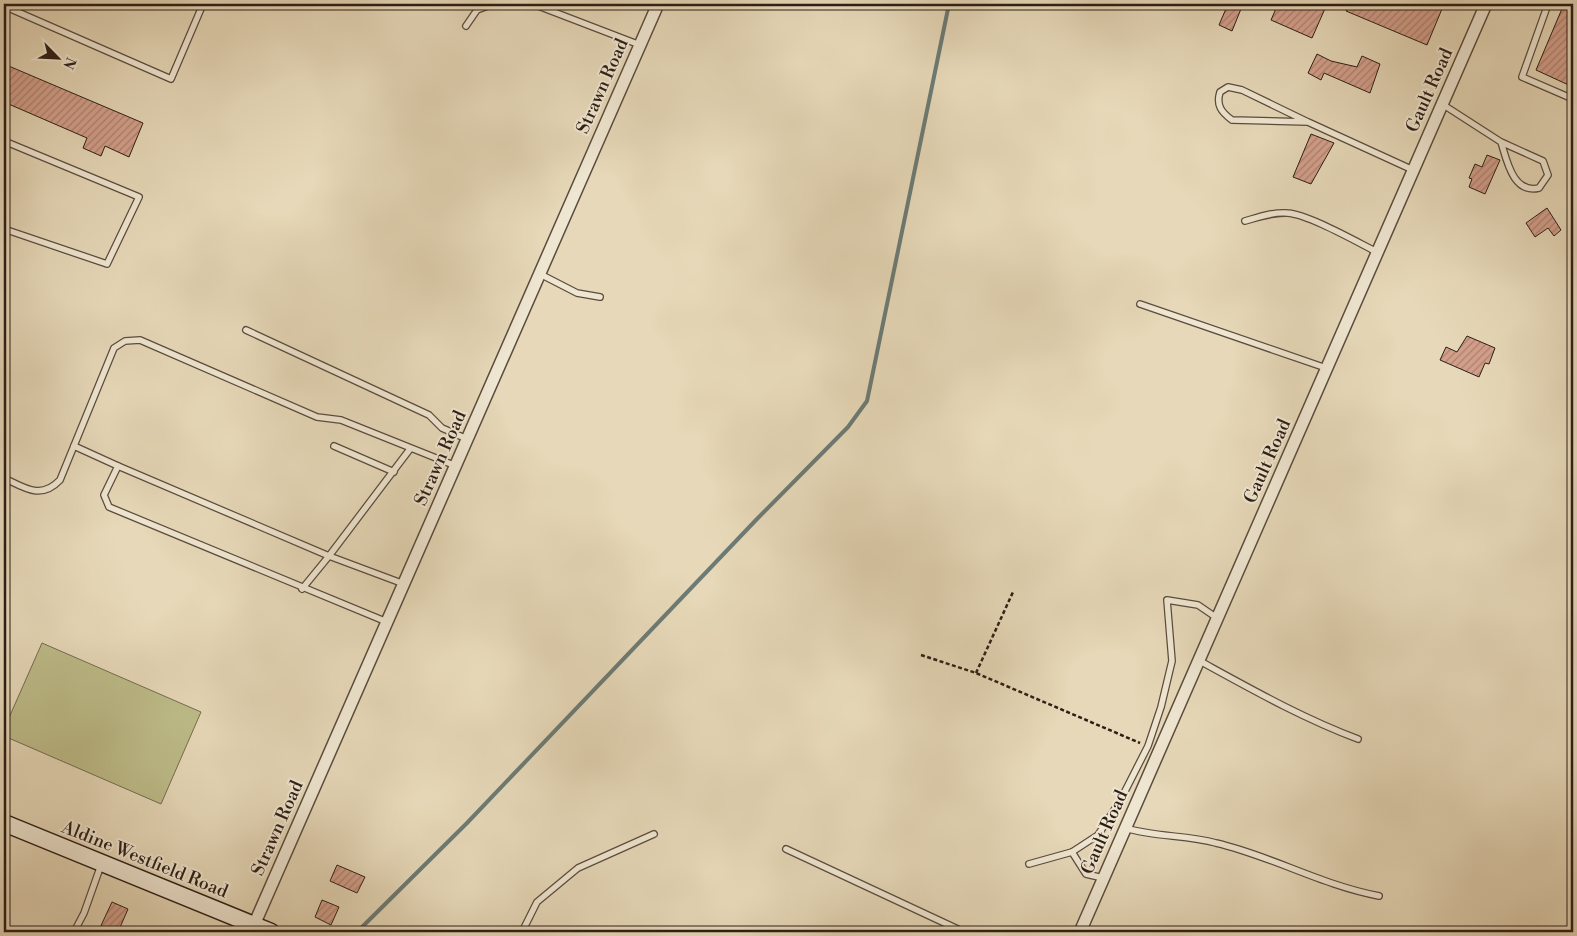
<svg xmlns="http://www.w3.org/2000/svg" width="1577" height="936" font-family="'Libre Bodoni',serif">
	<defs>
		<pattern id="building-hatch" width="6" height="6" patternUnits="userSpaceOnUse" patternTransform="scale(1.25)"><rect width="6" height="6" fill="#d4a08c"/><path d="M-1 1l2-2M0 6l6-6M5 7l2-2" fill="none" stroke="#ac8271"/></pattern>
	</defs>
	<rect width="100%" height="100%" fill="#e6d8b8"/>
	<filter id="stains"><feTurbulence type="fractalNoise" baseFrequency=".004" numOctaves="4"/><feColorMatrix values="0 0 0 0 .2 0 0 0 0 .09 0 0 0 0 .02 0 0 0 .5 -.17"/></filter>
	<radialGradient id="worn" r=".72"><stop offset=".6" stop-color="#630" stop-opacity="0"/><stop offset="1" stop-color="#630" stop-opacity=".3"/></radialGradient>
	<polygon fill="#bdbc89" stroke="#746d50" points="42,643 201,712 161,804 4,736 4,729"/>
	<g fill="none" stroke-linecap="round" stroke-linejoin="round">
		<polyline stroke="#6c7b75" stroke-width="4" points="357,932 467,823 756,520 848,427 867,401 949,4"/>
	</g>
	<g fill="url(#building-hatch)" stroke="#2c1e16">
		<polygon points="1228,4 1243,4 1232,31 1219,25"/>
		<polygon points="1278,4 1327,4 1312,38 1271,20"/>
		<polygon points="1350,4 1401,4 1411,8 1412,4 1444,4 1427,45 1346,11"/>
		<polygon points="1564,4 1573,4 1573,87 1536,70"/>
		<polygon points="1317,54 1331,61 1357,67 1362,56 1380,64 1370,93 1324,73 1321,80 1308,73"/>
		<polygon points="4,64 143,123 129,157 105,146 101,156 83,148 87,138 4,102"/>
		<polygon points="1311,134 1334,143 1311,184 1293,177"/>
		<polygon points="1487,155 1500,160 1485,194 1469,187 1472,179 1469,178 1475,164 1482,167"/>
		<polygon points="1547,208 1561,230 1554,236 1548,228 1535,237 1526,223"/>
		<polygon points="1467,336 1495,348 1489,364 1485,363 1479,377 1440,360 1446,347 1457,352"/>
		<polygon points="337,865 365,877 357,893 330,881"/>
		<polygon points="322,900 339,907 331,925 315,917"/>
		<polygon points="112,902 128,909 118,932 98,932"/>
	</g>
	<g fill="none" stroke-linecap="round" stroke-linejoin="round">
		<g stroke="#5a4c3e" stroke-width="8">
			<g id="lane">
				<polyline points="193,4 201,7"/>
				<polyline points="533,4 640,45"/>
				<polyline points="1548,4 1522,77 1573,99"/>
				<polyline points="4,6 171,79 203,4"/>
				<polyline points="466,26 477,10 493,4"/>
				<path d="M1442,104L1501,142L1543,161L1548,175L1539,188C1513,194 1507,161 1501,142"/>
				<path d="M1308,122L1242,90L1228,87L1220,92C1216,105 1221,112 1232,120L1308,122L1413,170"/>
				<polyline points="4,141 139,197 107,264 4,229"/>
				<path d="M1245,221C1259,217 1273,212 1287,213C1308,214 1357,242 1377,252"/>
				<polyline points="540,274 577,293 600,297"/>
				<polyline points="1140,304 1326,368"/>
				<polyline points="246,330 429,415 442,428 467,439"/>
				<polyline points="74,446 118,466 104,495 109,507 387,622"/>
				<polyline points="334,446 394,472"/>
				<polyline points="118,466 329,556 302,589"/>
				<path d="M4,478C25,488 41,500 60,480L114,348L125,341L140,340L317,417L341,420L456,466"/>
				<polyline points="404,584 329,556 410,449"/>
				<path d="M1198,660C1251,689 1302,718 1358,739"/>
				<polyline points="1571,678 1573,675"/>
				<path d="M1125,828C1155,837 1186,835 1216,843C1272,856 1321,885 1379,896"/>
				<polyline points="786,849 964,932"/>
				<polyline points="1072,852 1086,874 1103,878"/>
				<polyline points="1029,864 1072,852 1098,835 1120,801 1148,746 1161,707 1172,661 1167,600 1198,605 1217,618"/>
				<polyline points="74,932 84,913 101,865"/>
				<polyline points="522,932 537,902 578,868 654,834"/>
			</g>
		</g>
		<g stroke="#5a4c3e" stroke-width="14">
			<g id="street">
				<polyline points="254,925 658,4"/>
				<polyline points="1080,932 1486,4"/>
			</g>
		</g>
		<g stroke="#2c1e16" stroke-width="19">
			<polyline id="secondary" points="4,823 271,932"/>
		</g>
		<g stroke="#2c1e16" stroke-width="2.5" stroke-dasharray="4 2.5" stroke-linecap="butt">
			<polyline points="921,655 976,673 1140,743"/>
			<polyline points="976,673 1013,592"/>
		</g>
		<use href="#lane" stroke="#efe6d1" stroke-width="5.5"/>
		<use href="#street" stroke="#efe6d1" stroke-width="11"/>
		<use href="#secondary" stroke="#efe6d1" stroke-width="16"/>
	</g>
	<g text-anchor="middle" stroke-width="4" stroke-linejoin="round" paint-order="stroke">
		<g font-size="18" fill="#2c1e16" stroke="#efe6d1">
			<text transform="translate(602 86) rotate(-66)" y="6">Strawn Road</text>
			<text transform="translate(1429 90) rotate(-66)" y="6">Gault Road</text>
			<text transform="translate(440 458) rotate(-66)" y="6">Strawn Road</text>
			<text transform="translate(1267 461) rotate(-66)" y="6">Gault Road</text>
			<text transform="translate(277 828) rotate(-66)" y="6">Strawn Road</text>
			<text transform="translate(1104 832) rotate(-66)" y="6">Gault Road</text>
			<text transform="translate(145 859) rotate(22)" y="6">Aldine Westfield Road</text>
		</g>
	</g>
	<rect width="1577" height="936" fill="none" stroke="#e6d8b8" stroke-width="20"/>
	<rect x="5" y="5" width="1567" height="926" fill="none" stroke="#2c1e16" stroke-width="2.5"/>
	<rect x="10" y="10" width="1557" height="916" fill="none" stroke="#2c1e16"/>
	<g transform="translate(58 58) rotate(114)" stroke="#efe6d1" stroke-width="4" paint-order="stroke">
	<path d="M0-4L9 19L0 12L-9 19Z" fill="#2c1e16"/>
	<text y="-8" font-size="14" font-weight="bold" text-anchor="middle" fill="#2c1e16">N</text>
	</g>
	<rect width="100%" height="100%" filter="url(#stains)"/>
	<rect width="100%" height="100%" fill="url(#worn)"/>
</svg>
